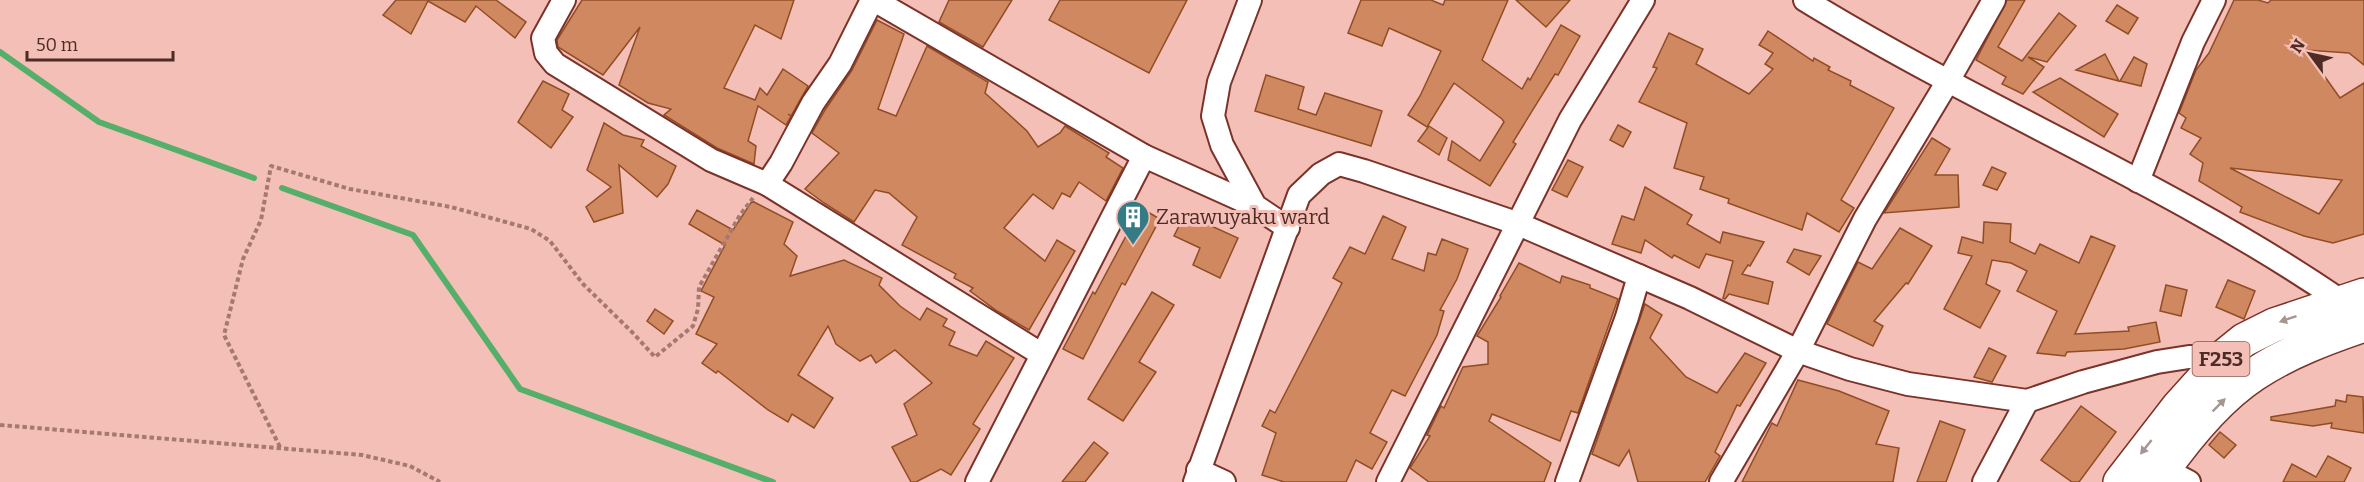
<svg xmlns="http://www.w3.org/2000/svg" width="2364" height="482" font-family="Bitter,serif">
	<rect width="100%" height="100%" fill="#f4bfb6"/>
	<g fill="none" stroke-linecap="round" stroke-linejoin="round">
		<g stroke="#55ae6a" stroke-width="6">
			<polyline points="0,52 99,122 254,178"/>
			<polyline points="282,188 413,235 520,389 773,482"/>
		</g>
	</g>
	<g fill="#d08860" stroke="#904d25" stroke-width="1.5" fill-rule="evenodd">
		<polygon points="396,0 496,0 526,22 515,38 476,6 465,22 428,1 411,34 383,15"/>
		<polygon points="582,0 794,0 781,39 755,25 724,88 755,100 760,88 767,95 783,69 808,86 791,116 788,114 791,116 786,125 758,106 748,141 756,146 754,164 717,148 664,115 671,109 648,103 619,85 640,27 603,75 558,47 557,40"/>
		<polygon points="949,0 1012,0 983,47 939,22"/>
		<polygon points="1060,0 1187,0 1149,73 1049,20"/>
		<polygon points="1361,0 1431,0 1443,5 1445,0 1508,0 1482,60 1522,89 1528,78 1530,80 1561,25 1580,36 1558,75 1555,74 1513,142 1516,144 1490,186 1448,160 1452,141 1480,161 1504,122 1502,119 1454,83 1427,127 1408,115 1420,96 1441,51 1389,28 1382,46 1348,33"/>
		<polygon points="1516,0 1570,0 1546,27"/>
		<polygon points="2007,0 2025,0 1998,47 2022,61 2059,13 2076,26 2047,62 2028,57 2044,67 2023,94 2002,84 2006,77 1976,60"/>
		<path d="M2234,0H2258L2268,3L2271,0H2364V65L2349,53L2306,50L2340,98L2364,83V234L2333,243L2304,236L2240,212L2242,207L2199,181L2203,163L2190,154L2201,138L2181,128L2186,118L2179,113L2196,70L2209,53ZM2230,168L2342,180L2319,214Z"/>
		<polygon points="2117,5 2138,18 2128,34 2106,21"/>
		<polygon points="877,20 904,34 878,109 896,116 927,46 988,82 985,93 1027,131 1038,147 1060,133 1065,126 1109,153 1106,157 1123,168 1106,201 1079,182 1070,197 1062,193 1053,209 1033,194 1004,228 1045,261 1057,240 1075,251 1029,330 997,311 970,291 973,288 954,278 956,274 902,245 917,217 889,193 875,190 854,222 824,203 805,189 839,153 812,133 825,110 852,70"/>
		<polygon points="1768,31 1813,61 1814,58 1830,67 1828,70 1851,81 1850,85 1894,108 1841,200 1854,208 1839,232 1807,213 1802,230 1728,203 1729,199 1700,189 1704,177 1674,168 1687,123 1639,102 1657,68 1653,67 1669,33 1703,49 1696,64 1749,94 1773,69 1765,64 1773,53 1759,45"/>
		<polygon points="2105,54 2119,81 2076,70"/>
		<polygon points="2134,57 2147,64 2141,86 2120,81"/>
		<polygon points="1266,75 1304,87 1298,109 1316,115 1325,93 1382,111 1371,146 1255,111"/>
		<polygon points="2060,78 2118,114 2104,137 2033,92"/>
		<polygon points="543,81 569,94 562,110 573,117 551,148 518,122"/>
		<polygon points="604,123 623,135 644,140 641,146 676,166 668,184 657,197 619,165 623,213 594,222 586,207 611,187 587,170"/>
		<polygon points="1618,125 1631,132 1623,147 1610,140"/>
		<polygon points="1429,126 1447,138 1439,155 1418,141"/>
		<polygon points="1932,138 1950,149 1935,175 1958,175 1959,207 1884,213"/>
		<polygon points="1568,160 1583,167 1567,197 1552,190"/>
		<polygon points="1992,167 2006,173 1997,190 1983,185"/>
		<polygon points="1645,187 1692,215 1687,224 1720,243 1723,232 1764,242 1750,266 1748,265 1742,274 1773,282 1768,304 1729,294 1725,299 1723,298 1733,261 1706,254 1699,268 1674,255 1672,258 1645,240 1641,253 1612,244 1622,216 1634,220"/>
		<polygon points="752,201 793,222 784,244 797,256 790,276 844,260 882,278 879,285 900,306 920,320 927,308 947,319 943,326 955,332 949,345 977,356 986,341 1014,358 973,424 980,429 951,475 941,469 916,482 911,482 892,447 917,435 904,404 932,383 895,350 876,363 871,355 860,361 836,344 828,326 798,375 833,398 814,428 792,414 788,422 768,410 718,371 716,373 702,363 717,344 696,334 714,297 701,291 725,245 689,224 697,210 733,230"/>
		<polygon points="1141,208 1160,219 1125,285 1122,283 1083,359 1063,349 1093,292 1095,294"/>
		<polygon points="1185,214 1238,238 1220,278 1193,265 1200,248 1174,236"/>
		<polygon points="1383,216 1406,227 1392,259 1424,271 1428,253 1436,255 1442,239 1468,249 1457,279 1440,310 1444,311 1437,335 1405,396 1392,390 1370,433 1387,442 1372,469 1356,460 1346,482 1284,482 1262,475 1276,433 1262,426 1270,410 1275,413 1342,283 1333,278 1350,247 1365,254"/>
		<polygon points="1984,222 2011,224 2010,242 2035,254 2040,244 2079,263 2091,236 2115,246 2075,334 2129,331 2128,327 2156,322 2160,342 2124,349 2067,352 2065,356 2037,353 2057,311 2017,291 2027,271 2011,263 1992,260 1986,284 2000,291 1980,328 1944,309 1972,256 1958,253 1962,237 1983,243"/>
		<polygon points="1900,228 1932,246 1908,284 1906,283 1874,321 1883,326 1873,346 1827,324 1858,262 1872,269"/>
		<polygon points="1794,249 1821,256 1809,275 1787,262"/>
		<polygon points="1519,263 1560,283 1562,276 1590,285 1590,288 1618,299 1578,413 1571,411 1560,441 1492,414 1489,421 1551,463 1544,482 1429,482 1410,468 1430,436 1427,435 1441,406 1444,408 1463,367 1488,364 1488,342 1477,336 1501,297 1500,296"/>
		<polygon points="2228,280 2255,291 2244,319 2216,307"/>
		<polygon points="2166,285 2187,290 2181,316 2160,311"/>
		<polygon points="1152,292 1174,305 1139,362 1156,372 1123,421 1088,399"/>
		<polygon points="1645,304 1662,315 1650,338 1686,377 1717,393 1745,353 1766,363 1740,406 1737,405 1715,452 1720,456 1705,482 1638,482 1629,450 1619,466 1592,454"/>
		<polygon points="655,309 673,321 664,334 647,321"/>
		<polygon points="1989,348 2006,356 1992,382 1974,377"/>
		<polygon points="1798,380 1839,391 1889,411 1876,444 1899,448 1893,482 1742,482 1772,423 1777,426"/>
		<polygon points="2347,395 2363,397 2364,433 2331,428 2332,423 2313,426 2271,420 2271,417 2335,406 2336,400 2346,402"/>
		<polygon points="2081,406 2116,432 2079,482 2072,482 2041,460"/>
		<polygon points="1940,421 1965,430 1946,482 1917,482"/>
		<polygon points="2220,432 2236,445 2224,458 2209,445"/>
		<polygon points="1094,442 1108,453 1085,482 1062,482"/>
		<polygon points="2328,456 2351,468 2344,482 2283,482 2292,464 2316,477"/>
	</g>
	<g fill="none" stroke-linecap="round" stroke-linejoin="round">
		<g stroke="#7b3228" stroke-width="26">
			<g id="street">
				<polyline points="564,0 543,38 546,53 555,64 711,160 767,184 1041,354"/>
				<polyline points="874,0 1144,156 1255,206"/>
				<polyline points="1250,0 1219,82 1213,116 1222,145 1255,206 1288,228"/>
				<path d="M1805,0C1979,107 2172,185 2341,301"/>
				<polyline points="2138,181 2193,42 2214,0"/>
				<polyline points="767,184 781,163 813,103 840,64 872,0"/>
				<polyline points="2164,469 2189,482"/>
				<polyline points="1198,470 1224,482"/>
				<polyline points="977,482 1144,156"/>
				<polyline points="1195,482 1299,195 1321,174 1339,164 1364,171 1516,223 1690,298 1798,351 1850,369 1908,384 2027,401 2083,382 2157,362 2189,357 2223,357"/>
				<polyline points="1388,482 1570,120 1643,0"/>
				<polyline points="1567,482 1627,317 1639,276"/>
				<polyline points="1721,482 1798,351 1865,219 1948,81 1994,0"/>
				<polyline points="1984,482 2027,401"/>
			</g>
		</g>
		<g stroke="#7b3228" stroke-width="36">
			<g id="primary">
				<polyline points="2120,482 2178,407 2223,357 2244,340 2274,325 2364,295"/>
				<path d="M2155,482C2181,444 2215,400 2255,374C2288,352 2326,338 2364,325"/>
			</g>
		</g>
		<g stroke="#a57971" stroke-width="4" stroke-dasharray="4.5 3" stroke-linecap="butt">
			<polyline points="0,425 362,455 410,466 440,482"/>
			<polyline points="280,447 224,335 243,259 261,220 271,166 350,189 451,207 531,229 550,241 583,284 632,332 655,357 693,326 698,309 699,287 740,215 753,198"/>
		</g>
		<use href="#street" stroke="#fff" stroke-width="22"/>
		<use href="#primary" stroke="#fff" stroke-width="33"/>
	</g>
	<defs><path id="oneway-solid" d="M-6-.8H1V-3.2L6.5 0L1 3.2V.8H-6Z" transform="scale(1.5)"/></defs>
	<g fill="#a69692">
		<use href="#oneway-solid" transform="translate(2288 319) rotate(161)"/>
		<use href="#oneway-solid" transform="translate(2219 405) rotate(-45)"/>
		<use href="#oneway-solid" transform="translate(2146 447) rotate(128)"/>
	</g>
	<defs>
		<g id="building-pin" transform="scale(1.725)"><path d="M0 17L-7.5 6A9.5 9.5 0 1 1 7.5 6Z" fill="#347b86" stroke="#f4bfb6"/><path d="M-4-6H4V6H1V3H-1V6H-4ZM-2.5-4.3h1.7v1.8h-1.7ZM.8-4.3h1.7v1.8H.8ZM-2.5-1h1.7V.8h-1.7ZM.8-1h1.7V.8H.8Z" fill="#fff"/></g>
	</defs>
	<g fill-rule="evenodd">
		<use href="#building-pin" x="1133" y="217"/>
	</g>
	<g text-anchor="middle" stroke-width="6" stroke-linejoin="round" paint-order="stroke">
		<rect fill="#f4bfb6" stroke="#805851" stroke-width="1.5" x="2192.5" y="342" width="57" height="34" rx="4.5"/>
		<g font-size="20" font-weight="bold" fill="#4e2c26">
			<text x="2221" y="366">F253</text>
		</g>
		<g font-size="21" fill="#4e2c26" stroke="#f4bfb6" text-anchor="start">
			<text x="1156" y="224">Zarawuyaku ward</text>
		</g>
	</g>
	<g transform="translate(2310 54) rotate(303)" stroke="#f4bfb6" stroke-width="4.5" paint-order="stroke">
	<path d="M0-4.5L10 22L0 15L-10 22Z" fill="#4e2c26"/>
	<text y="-9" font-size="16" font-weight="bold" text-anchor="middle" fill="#4e2c26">N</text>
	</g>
	<path d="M27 51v9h146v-9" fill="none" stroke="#4e2c26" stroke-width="3"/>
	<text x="36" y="51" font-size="18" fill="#4e2c26" stroke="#f4bfb6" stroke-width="4.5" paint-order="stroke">50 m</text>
</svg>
